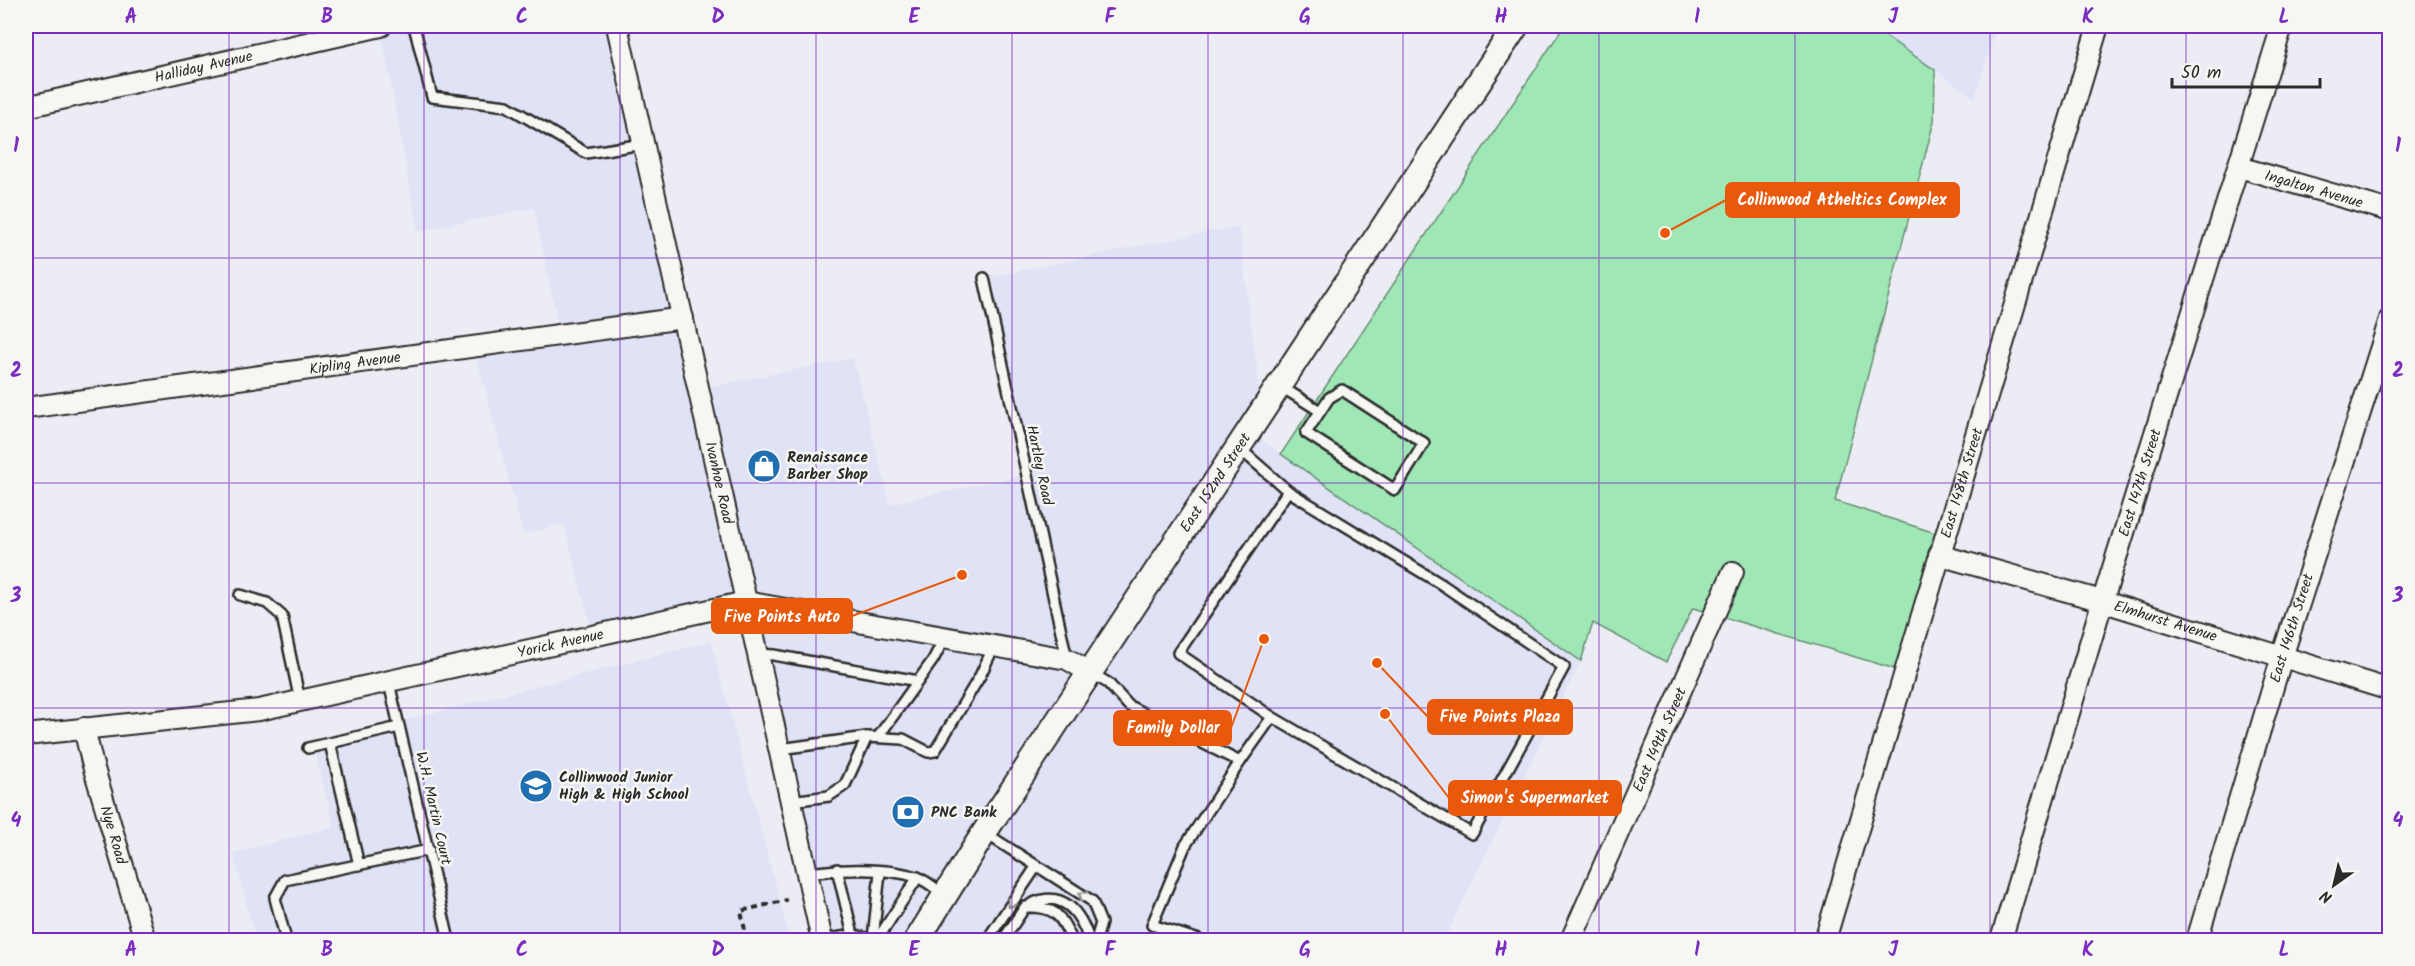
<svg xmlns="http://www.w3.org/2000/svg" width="2415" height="966" font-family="Kalam,sans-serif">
	<rect width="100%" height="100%" fill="#ecedf4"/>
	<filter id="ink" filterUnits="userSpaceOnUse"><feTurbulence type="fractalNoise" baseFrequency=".0167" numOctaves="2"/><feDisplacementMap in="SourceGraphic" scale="12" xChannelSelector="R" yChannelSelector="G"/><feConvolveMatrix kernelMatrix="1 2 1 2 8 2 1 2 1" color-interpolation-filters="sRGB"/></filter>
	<g filter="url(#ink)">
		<g fill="#e0e2f6">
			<polygon points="380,26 617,26 699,389 853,358 890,504 1026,474 984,278 1239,226 1262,409 1248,431 1581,661 1444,940 822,940 746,603 593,637 564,524 523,534 474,347 560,335 534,208 418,231"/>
			<polygon points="1869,26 1997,26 1975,98 1935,70"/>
			<polygon points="711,641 790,940 256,940 233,853 334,827 313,744"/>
		</g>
		<polygon fill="#9fe8b6" stroke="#658a70" stroke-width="1.5" points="1564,26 1870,26 1935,70 1934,121 1835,501 1945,536 1905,672 1693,608 1666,662 1593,623 1581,661 1281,454"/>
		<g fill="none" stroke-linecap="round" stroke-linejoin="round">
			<g stroke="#2b2b2b" stroke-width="14">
				<g id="service">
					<polyline points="414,26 432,97 507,106 586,153 643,144"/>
					<polyline points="984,278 1067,659"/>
					<polyline points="1280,386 1320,411"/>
					<polygon points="1342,390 1424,443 1395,490 1306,433 1329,398"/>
					<polyline points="1239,448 1288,491 1178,653 1272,717 1240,762"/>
					<polyline points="240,595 267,603 282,616 300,701"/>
					<polyline points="758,654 774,655 918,681"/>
					<polyline points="1091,673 1108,683 1129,706 1240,762 1185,846 1152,925 1199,940"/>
					<polyline points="389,683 449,940"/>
					<polyline points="1272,717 1472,834 1564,667 1441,584 1288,491"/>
					<polyline points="878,737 933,660 945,637"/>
					<polyline points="330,743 359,865"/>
					<polyline points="308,748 399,727"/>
					<polyline points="780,749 867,737"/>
					<polyline points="791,801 829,796 845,785 867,737 903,739 928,752 935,751 980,676 994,646"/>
					<polyline points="985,833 1092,901 1101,923 1096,940"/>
					<polyline points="837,869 853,935"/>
					<path d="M807,873C837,869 887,867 916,877C926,880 936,889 944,895"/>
					<path d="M1031,904C1063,889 1080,912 1089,940"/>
					<polyline points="873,939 880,872"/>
					<polyline points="286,940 275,898 285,880 429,850"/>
					<polyline points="824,940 853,935 875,940"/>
					<polyline points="877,940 918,877"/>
					<polyline points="987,940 1036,867"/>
					<path d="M1003,940L1025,907C1056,906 1060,915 1072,940"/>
				</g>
			</g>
			<g stroke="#2b2b2b" stroke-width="24">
				<g id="minor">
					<path id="s1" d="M617,26L822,940"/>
					<path id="s2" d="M26,107L381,26"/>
					<path id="s3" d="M2239,167L2390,211"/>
					<path id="s4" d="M26,408L683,318"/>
					<path id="s5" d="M1939,555L2088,597L2390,690"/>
					<path id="s6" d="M84,728L92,762L145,940"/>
					<path id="s7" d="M26,735L259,710L746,602L1067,659L1091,673"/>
					<path id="s8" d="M1571,940L1733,572"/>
					<path id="s9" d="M1825,940L2098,26"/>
					<path id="s10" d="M2001,940L2102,603L2282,26"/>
					<path id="s11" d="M2197,940L2282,657L2390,319"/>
				</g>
			</g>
			<g stroke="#2b2b2b" stroke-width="28">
				<g id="tertiary">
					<path id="s12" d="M917,940L984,833L1516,26"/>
				</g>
			</g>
			<polyline stroke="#2b2b2b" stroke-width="4" stroke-dasharray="6 4.5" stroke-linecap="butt" points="747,940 741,911 787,900"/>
			<use href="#service" stroke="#f6f6f2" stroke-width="9"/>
			<use href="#minor" stroke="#f6f6f2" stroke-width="20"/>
			<use href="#tertiary" stroke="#f6f6f2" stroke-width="24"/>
		</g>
		<defs><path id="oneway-chevron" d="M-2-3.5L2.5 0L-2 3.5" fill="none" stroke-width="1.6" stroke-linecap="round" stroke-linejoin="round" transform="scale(1.5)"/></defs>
		<g stroke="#90908e">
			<use href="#oneway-chevron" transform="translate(1082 895) rotate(-146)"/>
			<use href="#oneway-chevron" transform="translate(1011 904) rotate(124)"/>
		</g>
	</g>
	<path fill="none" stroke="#7b2cbf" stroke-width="1.5" stroke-opacity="0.55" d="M229,26V940M424,26V940M620,26V940M816,26V940M1012,26V940M1208,26V940M1403,26V940M1599,26V940M1795,26V940M1990,26V940M2186,26V940M26,258H2390M26,483H2390M26,708H2390"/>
	<defs>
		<g id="shop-disc" transform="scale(1.725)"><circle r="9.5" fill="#1f6fb2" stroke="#f6f6f2"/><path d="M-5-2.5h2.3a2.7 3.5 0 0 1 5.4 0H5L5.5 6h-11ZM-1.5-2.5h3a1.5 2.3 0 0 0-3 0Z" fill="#fff"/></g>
		<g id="school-disc" transform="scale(1.725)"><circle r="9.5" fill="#1f6fb2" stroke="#f6f6f2"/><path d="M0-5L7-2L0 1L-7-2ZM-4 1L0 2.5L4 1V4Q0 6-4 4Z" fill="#fff"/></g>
		<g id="bank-disc" transform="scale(1.725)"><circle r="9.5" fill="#1f6fb2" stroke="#f6f6f2"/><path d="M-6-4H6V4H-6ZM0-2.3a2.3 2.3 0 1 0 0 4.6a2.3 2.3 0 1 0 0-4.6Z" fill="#fff"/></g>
	</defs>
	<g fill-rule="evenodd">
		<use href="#shop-disc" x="764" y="466"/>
		<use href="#school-disc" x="536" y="786"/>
		<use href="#bank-disc" x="908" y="812"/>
	</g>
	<g text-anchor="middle" stroke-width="5" stroke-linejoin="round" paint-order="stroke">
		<g font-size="15" fill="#2b2b2b" stroke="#f6f6f2">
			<text dy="5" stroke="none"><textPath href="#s2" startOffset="182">Halliday Avenue</textPath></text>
			<text dy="5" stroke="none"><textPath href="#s3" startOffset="78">Ingalton Avenue</textPath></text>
			<text dy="5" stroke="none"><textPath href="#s4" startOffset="332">Kipling Avenue</textPath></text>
			<text transform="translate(1040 465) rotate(78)" y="5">Hartley Road</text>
			<text dy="5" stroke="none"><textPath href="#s12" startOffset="546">East 152nd Street</textPath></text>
			<text dy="5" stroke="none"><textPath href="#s10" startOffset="478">East 147th Street</textPath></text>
			<text dy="5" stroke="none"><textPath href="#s1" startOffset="468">Ivanhoe Road</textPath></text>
			<text dy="5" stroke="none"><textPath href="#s9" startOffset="477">East 148th Street</textPath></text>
			<text dy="5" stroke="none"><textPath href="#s5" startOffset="236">Elmhurst Avenue</textPath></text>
			<text dy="5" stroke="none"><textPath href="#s11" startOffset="326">East 146th Street</textPath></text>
			<text dy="5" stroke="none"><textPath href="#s7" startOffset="543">Yorick Avenue</textPath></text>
			<text dy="5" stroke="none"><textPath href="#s8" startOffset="219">East 149th Street</textPath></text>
			<text transform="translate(434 808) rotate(77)" y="5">W.H. Martin Court</text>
			<text dy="5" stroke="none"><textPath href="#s6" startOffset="111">Nye Road</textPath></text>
		</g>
		<g font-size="15" font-weight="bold" fill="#2b2b2b" stroke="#f6f6f2" text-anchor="start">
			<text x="787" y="462">Renaissance<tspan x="787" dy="17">Barber Shop</tspan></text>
			<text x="559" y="782">Collinwood Junior<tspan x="559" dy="17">High &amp; High School</tspan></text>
			<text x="931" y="817">PNC Bank</text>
		</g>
	</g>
	<path fill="none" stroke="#e8590c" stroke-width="2" d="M1665 233L1726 200M962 575L852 616M1377 663L1428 717M1264 639L1231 728M1385 714L1449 798"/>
	<g fill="#e8590c" stroke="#f6f6f2" stroke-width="2">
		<circle cx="1665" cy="233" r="6"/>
		<circle cx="962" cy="575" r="6"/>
		<circle cx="1377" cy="663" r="6"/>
		<circle cx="1264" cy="639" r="6"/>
		<circle cx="1385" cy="714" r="6"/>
	</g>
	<g fill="#e8590c" stroke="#e8590c" stroke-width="2">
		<rect x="1726" y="183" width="233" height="34" rx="6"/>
		<rect x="712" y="599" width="140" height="34" rx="6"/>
		<rect x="1428" y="700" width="144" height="34" rx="6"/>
		<rect x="1114" y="711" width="117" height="34" rx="6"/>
		<rect x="1449" y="781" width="172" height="34" rx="6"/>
	</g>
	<g font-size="16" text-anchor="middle" font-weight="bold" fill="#fff">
		<text x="1842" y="205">Collinwood Atheltics Complex</text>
		<text x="782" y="622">Five Points Auto</text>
		<text x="1500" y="722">Five Points Plaza</text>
		<text x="1173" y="733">Family Dollar</text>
		<text x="1535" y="803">Simon's Supermarket</text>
	</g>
	<rect width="2415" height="966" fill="none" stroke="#f6f6f2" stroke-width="66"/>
	<g transform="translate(2334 885) rotate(214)" stroke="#f6f6f2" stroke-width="4.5" paint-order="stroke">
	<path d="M0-4.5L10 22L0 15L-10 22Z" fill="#2b2b2b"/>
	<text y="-9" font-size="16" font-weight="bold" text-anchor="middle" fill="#2b2b2b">N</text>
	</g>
	<path d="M2172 78v9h148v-9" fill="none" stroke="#2b2b2b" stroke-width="3"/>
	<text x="2181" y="78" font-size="18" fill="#2b2b2b" stroke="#f6f6f2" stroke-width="4.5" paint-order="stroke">50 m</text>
	<rect x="33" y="33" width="2349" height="900" fill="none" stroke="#7b2cbf" stroke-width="2"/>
	<g font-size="20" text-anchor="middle" font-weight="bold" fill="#7b2cbf">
		<text x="131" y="23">A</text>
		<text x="327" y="23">B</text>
		<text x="522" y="23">C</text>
		<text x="718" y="23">D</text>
		<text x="914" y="23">E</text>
		<text x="1110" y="23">F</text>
		<text x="1305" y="23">G</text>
		<text x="1501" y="23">H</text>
		<text x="1697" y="23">I</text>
		<text x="1893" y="23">J</text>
		<text x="2088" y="23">K</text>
		<text x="2284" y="23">L</text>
		<text x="16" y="152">1</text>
		<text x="2398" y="152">1</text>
		<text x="16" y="377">2</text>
		<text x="2398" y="377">2</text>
		<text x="16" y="602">3</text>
		<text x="2398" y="602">3</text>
		<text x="16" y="827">4</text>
		<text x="2398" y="827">4</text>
		<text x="131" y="956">A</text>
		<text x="327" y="956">B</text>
		<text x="522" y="956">C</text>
		<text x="718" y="956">D</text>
		<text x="914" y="956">E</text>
		<text x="1110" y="956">F</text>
		<text x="1305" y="956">G</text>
		<text x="1501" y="956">H</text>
		<text x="1697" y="956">I</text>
		<text x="1893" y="956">J</text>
		<text x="2088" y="956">K</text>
		<text x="2284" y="956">L</text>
	</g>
</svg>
